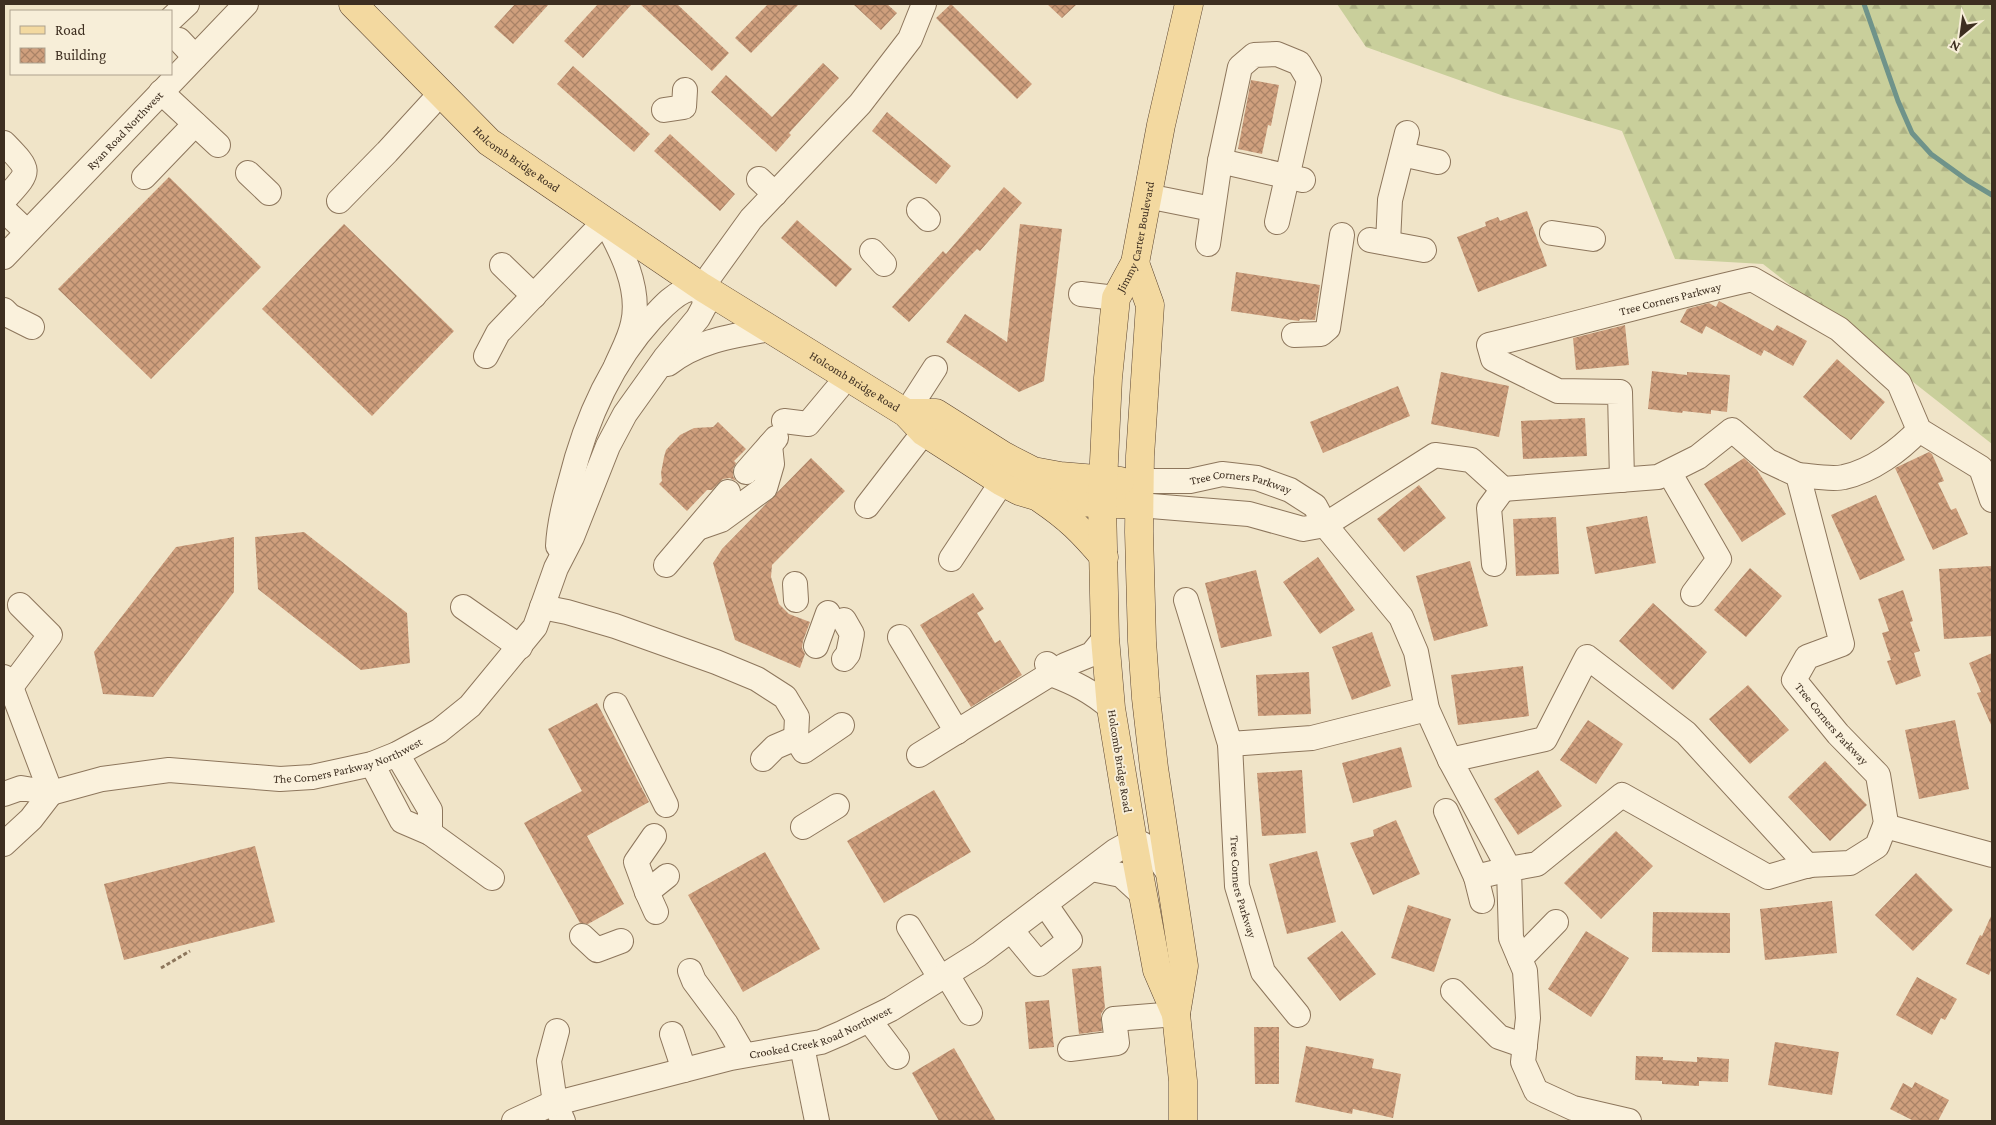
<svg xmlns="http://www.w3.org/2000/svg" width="1996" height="1125" font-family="'Crimson Pro',serif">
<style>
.forest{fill:url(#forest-firs)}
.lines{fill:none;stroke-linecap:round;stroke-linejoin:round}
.stream{stroke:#6f938a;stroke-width:5}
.building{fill:url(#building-cross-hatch)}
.minor-casing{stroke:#8d765c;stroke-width:26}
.major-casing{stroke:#5b4430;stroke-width:29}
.path{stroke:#8d765c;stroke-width:3;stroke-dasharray:4 2.5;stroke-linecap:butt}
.minor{stroke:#faf1dc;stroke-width:24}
.major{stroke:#f3d9a0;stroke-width:28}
.labels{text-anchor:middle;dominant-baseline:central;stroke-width:4;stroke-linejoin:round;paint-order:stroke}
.street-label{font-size:12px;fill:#3d2e20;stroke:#f7eed8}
</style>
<defs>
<pattern id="forest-firs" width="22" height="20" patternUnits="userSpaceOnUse" patternTransform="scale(1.25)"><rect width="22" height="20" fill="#c9cf9b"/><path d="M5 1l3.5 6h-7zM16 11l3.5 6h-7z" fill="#aeb285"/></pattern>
<pattern id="building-cross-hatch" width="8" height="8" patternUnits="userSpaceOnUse" patternTransform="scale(1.25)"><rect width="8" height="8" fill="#cf9f7d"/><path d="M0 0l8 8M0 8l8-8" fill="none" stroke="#a98266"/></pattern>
</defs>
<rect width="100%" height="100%" fill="#f0e4c8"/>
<path class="forest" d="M1337 4H1992V444L1763 264 1675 259 1622 131 1501 95 1366 47Z"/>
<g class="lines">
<path class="stream" d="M1864 4 1898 101 1912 133 1931 154 1967 180 1992 195"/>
</g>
<path class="building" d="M515 4H549L513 44 494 27Z
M598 4H632L583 58 564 41Z
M640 4H677L729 53 712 71Z
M768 4H799L751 53 735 38Z
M853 4H887L897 13 881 30Z
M951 4 1032 84 1017 99 936 18Z
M1047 4H1077L1062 18Z
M823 63 839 78 789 133 791 135 776 152 711 92 726 75 772 117Z
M573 66 650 134 634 152 557 84Z
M1251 80 1279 85 1271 126 1268 125 1262 154 1238 149Z
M887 112 951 166 936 184 872 131Z
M670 134 735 194 720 211 654 151Z
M169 177 261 267 151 379 58 289Z
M1004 187 1022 203 980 251 977 249 969 257 909 322 892 307 943 251 946 254Z
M1527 211 1547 266 1478 292 1457 237 1486 226 1485 222 1498 217 1500 221Z
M797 220 852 269 836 287 781 238Z
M344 224 454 331 372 416 262 309Z
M1020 224 1062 229 1044 381 1019 392 946 342 965 314 1007 342Z
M1236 272 1320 285 1315 320 1300 319 1299 321 1231 311Z
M1719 301 1773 331 1777 325 1807 341 1793 366 1764 350 1761 356 1706 326 1702 334 1680 322 1687 309 1709 303 1716 307Z
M1625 325 1629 365 1576 370 1573 338Z
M1837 359 1885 402 1851 440 1803 397Z
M1652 371 1687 375V372L1730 375 1727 412 1711 410V414L1683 411 1682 413 1648 409Z
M1441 372 1509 386 1499 437 1431 424Z
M1398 386 1410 416 1323 453 1310 422Z
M1585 418 1587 456 1523 459 1521 421Z
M718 422 746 449 734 461 736 463 733 469V476L736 481 730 478 723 479 712 490H707L687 511 659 484 662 481 661 473 664 457 666 450 680 435 694 428 713 427Z
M1929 452 1932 454 1944 481 1938 483 1951 510 1956 508 1968 534 1933 550 1895 468Z
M811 458 845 491 772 565 771 577 779 604 789 614 810 622 803 641 802 648 805 654 800 668 735 640 713 563 722 549Z
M1744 458 1757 470 1786 514 1742 542 1704 484Z
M1419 485 1446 518 1404 552 1377 519Z
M1876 495 1905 560 1860 580 1831 515Z
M1647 516 1656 563 1595 574 1586 527Z
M1556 517 1559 574 1516 576 1513 519Z
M304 532 407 613 410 663 361 670 258 589 255 537Z
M234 537V592L153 697 103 694 94 652 176 547Z
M1318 557 1355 610 1320 634 1283 582Z
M1470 561 1488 626 1434 641 1416 576Z
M1992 566V636L1944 639 1939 569Z
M1750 568 1782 596 1746 637 1714 610Z
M1256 570 1272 636 1221 648 1205 583Z
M1903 590 1913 621 1910 622 1920 651 1914 653 1921 676 1896 685 1887 661 1891 660 1882 633 1889 631 1878 599Z
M973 593 984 609 977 613 995 643 1000 640 1022 675 971 707 920 625Z
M1653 603 1707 652 1673 690 1619 641Z
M1372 632 1391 686 1352 700 1332 647Z
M1992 653V727L1977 693 1981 692 1969 663Z
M1523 666 1529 716 1458 725 1451 675Z
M1309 672 1311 714 1258 716 1256 675Z
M1748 685 1789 730 1750 764 1709 719Z
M597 703 649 802 587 836 624 904 588 924 580 923 524 823 582 791 548 729Z
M1588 720 1623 744 1596 784 1560 760Z
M1955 720 1969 789 1919 799 1905 730Z
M1401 747 1412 787 1353 803 1342 763Z
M1825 761 1867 805 1830 841 1788 797Z
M1302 770 1306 833 1262 836 1257 773Z
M1538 770 1562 806 1518 835 1494 799Z
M934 790 971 852 884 903 847 841Z
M1396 820 1420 874 1373 895 1350 843 1374 836 1373 830Z
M1616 831 1653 866 1601 919 1564 883Z
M255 846 275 922 124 960 104 884Z
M1317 851 1336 922 1287 934 1269 864Z
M765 852 820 949 743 992 688 895Z
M1916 873 1953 910 1913 951 1875 915Z
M1832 901 1837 953 1765 960 1760 909Z
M1408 905 1451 919 1434 972 1391 958Z
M1653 912 1730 913V953L1652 952Z
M1992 914V968L1989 975 1966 964 1980 935 1982 936Z
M1342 931 1376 974 1340 1001 1307 958Z
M1586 931 1629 958 1591 1017 1548 989Z
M1101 966 1105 1008 1101 1014 1102 1031 1079 1034 1072 969Z
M1917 977 1957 999 1945 1020 1941 1018 1932 1035 1896 1015Z
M1049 1000 1054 1047 1029 1049 1025 1002Z
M1254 1027H1279V1084H1255Z
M1775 1042 1839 1052 1832 1095 1768 1085Z
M1306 1046 1374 1059 1372 1068 1401 1074 1393 1118 1353 1109 1352 1114 1295 1102Z
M954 1048 996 1121H939L912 1073Z
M1636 1056 1663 1057V1060L1697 1062V1057L1729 1059 1728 1082 1699 1081V1086L1662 1084V1081L1635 1080Z
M1915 1082 1949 1100 1938 1121H1914L1890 1109 1903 1083 1912 1088Z"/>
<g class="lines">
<g class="minor-casing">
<g id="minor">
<path d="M171 19 187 4"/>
<path d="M179 40 195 57"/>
<path d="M161 92 218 145"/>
<path d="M664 110 684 107 685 90"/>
<path d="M4 143C32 172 31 170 4 200"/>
<path d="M1402 154 1438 162"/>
<path d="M1220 161 1303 180"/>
<path d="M248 173 269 193"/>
<path d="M144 177 195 124"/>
<path d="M759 179 775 194"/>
<path d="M1147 196 1212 209"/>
<path d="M339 201 387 152 441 93"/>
<path d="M4 210 27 232"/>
<path d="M919 210 928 219"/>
<path d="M1552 233 1593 239"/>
<path d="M1370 240 1424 250"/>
<path d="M1388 243 1390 200 1407 133"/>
<path d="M1208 244 1220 161 1240 67 1254 55 1277 54 1299 63 1309 80 1277 222"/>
<path d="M872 251 884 264"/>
<path id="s1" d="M4 257 246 4"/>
<path d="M502 265 534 296"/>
<path d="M702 287 751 219 860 104 910 39 924 4"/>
<path d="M1081 294 1116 298"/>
<path d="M4 310 10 316 32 327"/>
<path d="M1294 335 1321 334 1328 328 1342 235"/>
<path d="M486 356 498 333 605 221C621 250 641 288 633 323 630 338 622 352 616 366"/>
<path d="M668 364C698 340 734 336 770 329"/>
<path d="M906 413 935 368"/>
<path d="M784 421 808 424 848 376"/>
<path d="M746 472 776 438"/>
<path d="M1669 472 1719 559 1693 594"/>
<path d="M1798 475C1811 476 1832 480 1844 477 1872 471 1900 450 1919 430"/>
<path id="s2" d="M1622 480 1620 392 1558 391 1493 359 1489 345C1577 324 1664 299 1752 279L1839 329 1899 383 1919 430 1981 468 1992 500"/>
<path id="s3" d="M1140 481H1190L1222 474 1257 478 1290 490 1315 506 1325 525 1401 617 1416 652 1427 709 1450 760"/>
<path id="s4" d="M1139 505 1249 514 1303 529 1325 525 1435 455 1471 460 1503 489 1658 477 1698 457 1732 430 1768 461 1798 475 1842 644 1807 657 1794 680 1838 734 1878 775 1886 823 1877 846 1850 863 1809 865 1768 877 1622 795 1537 864 1509 869 1511 938 1525 971 1528 1018 1523 1062 1536 1091 1573 1108 1629 1121"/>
<path d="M867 506 924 432"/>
<path d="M698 528 721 520 765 488 772 464 770 445"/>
<path d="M558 546C559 525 564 504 570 483 585 422 609 365 652 318 662 308 671 297 684 291 689 289 696 288 702 287"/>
<path d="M951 559 1002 482"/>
<path d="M1494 564 1489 508 1503 489"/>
<path d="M666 565 728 492"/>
<path d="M795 584 796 600"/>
<path d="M1186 600 1230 744 1312 738 1427 709"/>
<path d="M463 607 520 647"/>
<path d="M542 607 567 612 615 626 716 662 757 679 785 697 797 717 796 738 804 751 842 725"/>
<path d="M844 620 852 634 848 654 844 659"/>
<path d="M900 637 957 732"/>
<path d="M816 646 828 613"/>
<path d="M1047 664 1051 674C1075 683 1091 691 1111 708"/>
<path d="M4 677 11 687 51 793"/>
<path d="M11 687 50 635 20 605"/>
<path d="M616 705 666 805"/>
<path id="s5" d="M1230 744 1237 886 1263 972 1298 1015"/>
<path d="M397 754 430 810V833"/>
<path d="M919 755 1065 665 1092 654 1105 638"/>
<path d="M763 759 775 747 796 738"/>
<path d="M372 764 402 821 430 833 492 878"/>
<path id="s6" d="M4 794 21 788 51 793 102 779 169 770 280 779 312 777 372 764 397 754 439 731 470 706 535 627 556 568 572 537 608 446 625 414 665 358 698 318 705 305 702 287"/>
<path d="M1446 811 1476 877"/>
<path d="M1885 826 1992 855"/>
<path d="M803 827 837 806"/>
<path d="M654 836 636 862 647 892 656 912"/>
<path d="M4 844 31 819 51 793"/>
<path d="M1092 869 1121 875 1144 896"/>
<path d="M647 892 667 876"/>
<path d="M1482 901 1476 877 1509 869 1450 760 1545 739 1587 657 1686 733 1808 866"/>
<path d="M909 927 941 979"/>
<path d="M1011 930 1039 964 1070 940 1045 904"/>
<path d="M582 936 597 950 621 941"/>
<path d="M1520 959 1556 922"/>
<path d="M690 971 694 981 726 1024 744 1055"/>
<path d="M947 975 970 1013"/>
<path d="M1453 991 1499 1037 1525 1046"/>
<path d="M869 1020 897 1057"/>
<path d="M557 1031 549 1061 555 1103 563 1121"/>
<path d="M672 1034 684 1070"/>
<path d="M802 1046 817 1121"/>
<path d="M1070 1049 1117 1043 1114 1019 1176 1014"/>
<path id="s7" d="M514 1121 549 1105 731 1058 821 1042 842 1033 891 1009 979 954 1115 851 1133 841C1152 844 1159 860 1170 875"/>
</g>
</g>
<g class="major-casing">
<g id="major">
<path id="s8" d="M353 4 489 142 702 287 906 413 924 432 1002 482 1019 491 1036 496 1074 502 1139 505"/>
<path d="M1135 263 1150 305 1140 456 1139 532 1142 641 1146 698 1154 768 1184 966 1176 1014 1183 1081V1121"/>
<path d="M906 413H936L1004 456 1033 471 1060 476 1120 481"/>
<path d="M1041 499C1069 518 1082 531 1104 557"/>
<path id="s9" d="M1176 1014 1157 970 1133 841 1111 708 1105 638 1102 503 1108 378 1116 298 1135 263 1161 125 1189 4"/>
</g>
</g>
<path class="path" d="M161 968 190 951"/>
<use href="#minor" class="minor"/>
<use href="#major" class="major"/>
</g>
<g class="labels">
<g class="street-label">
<text stroke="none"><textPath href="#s1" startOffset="175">Ryan Road Northwest</textPath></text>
<text stroke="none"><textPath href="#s8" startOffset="226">Holcomb Bridge Road</textPath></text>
<text stroke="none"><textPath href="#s9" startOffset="790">Jimmy Carter Boulevard</textPath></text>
<text stroke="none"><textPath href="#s2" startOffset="424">Tree Corners Parkway</textPath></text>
<text stroke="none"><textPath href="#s8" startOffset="631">Holcomb Bridge Road</textPath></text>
<text stroke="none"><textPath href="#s3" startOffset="102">Tree Corners Parkway</textPath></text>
<text stroke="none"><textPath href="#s4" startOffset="1019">Tree Corners Parkway</textPath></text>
<text stroke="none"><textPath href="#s6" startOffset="351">The Corners Parkway Northwest</textPath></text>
<text transform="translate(1120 761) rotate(81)">Holcomb Bridge Road</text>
<text stroke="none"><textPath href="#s5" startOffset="144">Tree Corners Parkway</textPath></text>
<text stroke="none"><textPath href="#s7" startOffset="320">Crooked Creek Road Northwest</textPath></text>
</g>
</g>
<rect width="1996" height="1125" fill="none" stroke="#3d2e20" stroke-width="10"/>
<rect x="10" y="10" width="162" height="65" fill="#f7eed8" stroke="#ada18e"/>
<rect x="20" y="26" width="25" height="8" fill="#f3d9a0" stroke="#ada18e"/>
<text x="55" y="35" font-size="15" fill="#3d2e20">Road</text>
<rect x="20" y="48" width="25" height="15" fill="url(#building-cross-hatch)" stroke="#ada18e"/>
<text x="55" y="60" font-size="15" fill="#3d2e20">Building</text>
<g transform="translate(1961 35) rotate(209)" stroke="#f7eed8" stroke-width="4" paint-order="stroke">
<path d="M0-4L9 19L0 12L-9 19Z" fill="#3d2e20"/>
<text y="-8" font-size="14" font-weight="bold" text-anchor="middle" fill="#3d2e20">N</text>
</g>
</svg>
